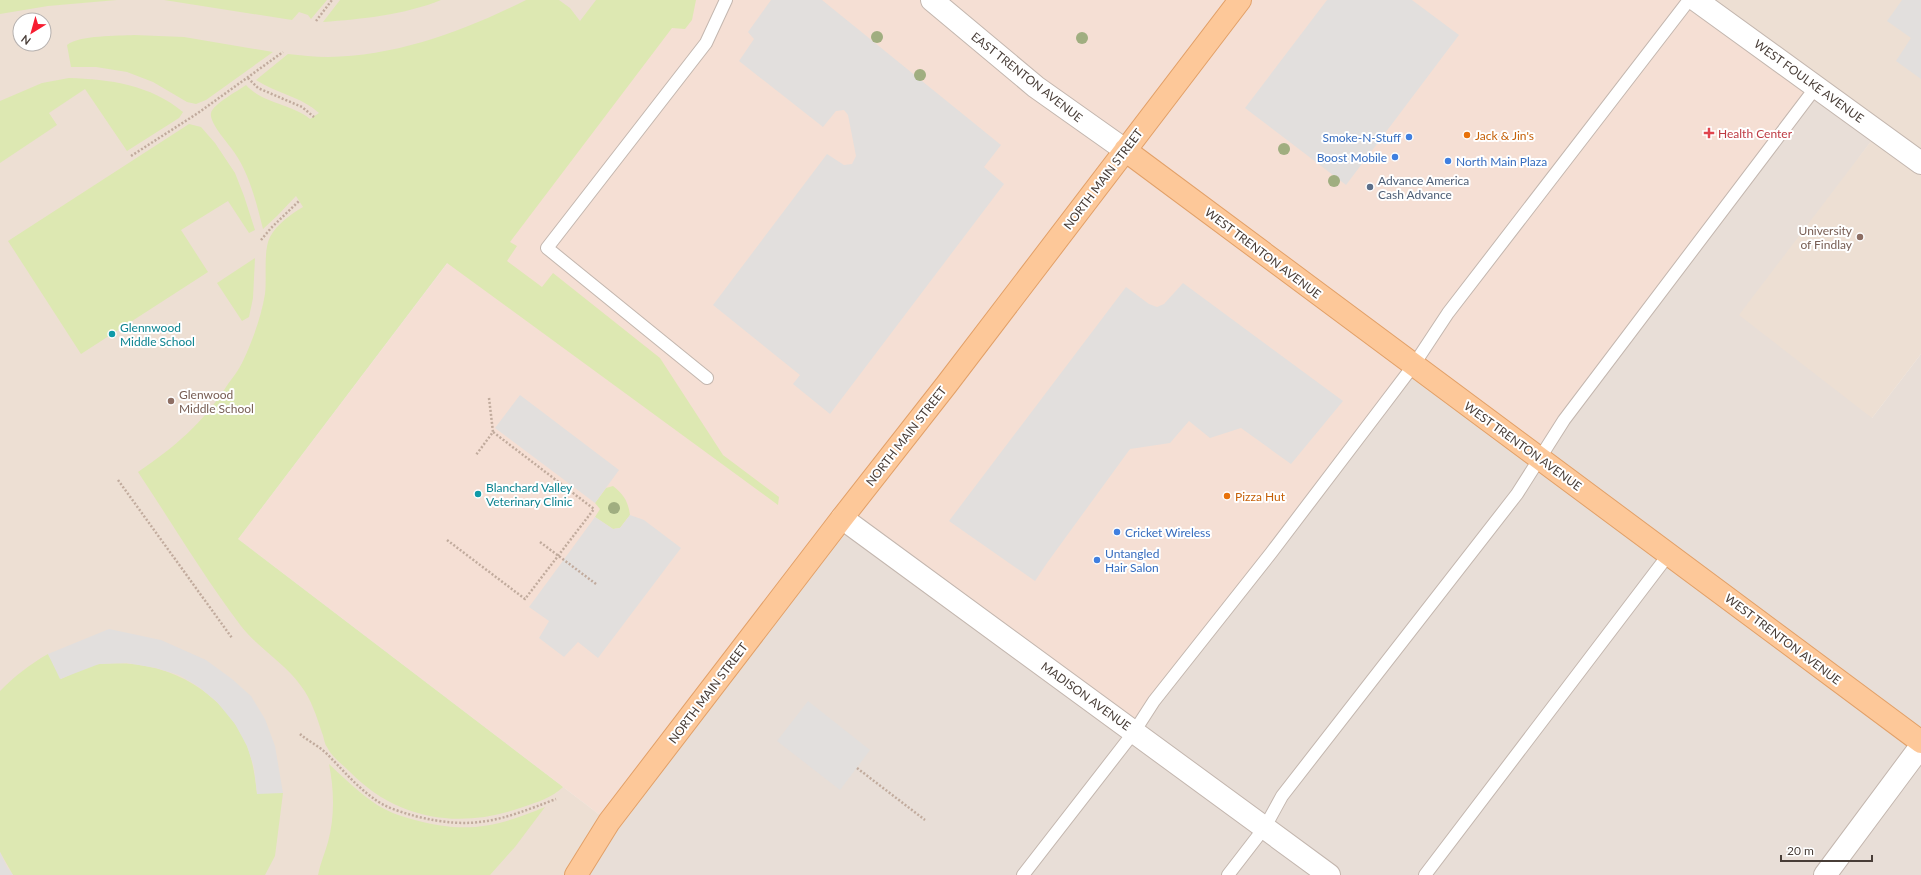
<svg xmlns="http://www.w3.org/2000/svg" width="1921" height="875" font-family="Lato,sans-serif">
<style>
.residential{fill:#e8ded7}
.commercial{fill:#f5dfd4}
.education{fill:#eddfd3;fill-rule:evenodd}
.grass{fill:#dde8b2}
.parking{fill:#e2dfdd}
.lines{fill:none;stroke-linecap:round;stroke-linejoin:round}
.service-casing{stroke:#c3b6ae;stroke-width:14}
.minor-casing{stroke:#c3b6ae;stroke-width:24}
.tertiary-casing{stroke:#c3b6ae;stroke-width:24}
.primary-casing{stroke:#e2a068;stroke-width:24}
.path{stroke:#c1ab9d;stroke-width:2.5;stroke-dasharray:2 2;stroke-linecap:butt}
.service{stroke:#fff;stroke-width:12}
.minor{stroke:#fff;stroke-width:22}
.tertiary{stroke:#fff;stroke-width:22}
.primary{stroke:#fdc899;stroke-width:22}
.tree{fill:#a0ae80}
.health-dot{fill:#e0444e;stroke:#fff;stroke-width:1.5}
.food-dot{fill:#e8710a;stroke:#fff;stroke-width:1.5}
.shop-dot{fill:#3f7fe0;stroke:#fff;stroke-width:1.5}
.service-dot{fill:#5c6f8a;stroke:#fff;stroke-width:1.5}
.education-dot{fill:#8d6e63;stroke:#fff;stroke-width:1.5}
.culture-dot{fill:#0f9aa8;stroke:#fff;stroke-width:1.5}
.labels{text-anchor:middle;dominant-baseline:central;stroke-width:4;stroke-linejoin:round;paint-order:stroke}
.street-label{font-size:12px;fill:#483d37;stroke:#fff}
.health-label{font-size:12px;fill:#be3a42;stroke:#fff;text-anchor:start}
.food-label{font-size:12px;fill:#c56008;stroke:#fff;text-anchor:start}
.shop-label{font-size:12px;fill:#366cbe;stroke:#fff;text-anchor:start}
.service-label{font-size:12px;fill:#4e5e75;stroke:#fff;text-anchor:start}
.education-label{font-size:12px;fill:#785e54;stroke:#fff;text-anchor:end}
.culture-label{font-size:12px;fill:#0d838f;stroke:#fff;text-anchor:start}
</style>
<rect width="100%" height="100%" fill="#f4eee9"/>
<path class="residential" d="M1816 87 1878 132 1858 159 1872 418 1921 354V875H576L842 518 1134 732 1413 366 1540 458Z"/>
<path class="commercial" d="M647 0H1683L1816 87 1539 458 1416 351 1134 732 842 518 609 822 238 539Z"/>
<path class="education" d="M0 0H647L238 539 609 822 576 875H0ZM20 20H44V44H20Z
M1697 0H1921V354L1872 418 1739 315 1878 132Z"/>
<path class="grass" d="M0 0H117L48 6 0 14Z
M164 0H327L311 19 308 15 299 12 292 20Z
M340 0H441C404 15 362 19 323 22Z
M526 0H559L570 8 580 21 596 0H696L692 20 685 29 672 28 510 242 517 246 507 261 542 287 553 273 660 358 723 455 779 497 778 505 447 263 238 539 563 787C552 798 537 802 523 807 460 830 397 820 350 772 342 764 331 756 327 747 324 743 324 737 322 733 317 717 311 699 301 686 285 663 258 648 241 626 204 577 172 523 138 472 175 447 204 422 228 384 233 377 238 371 242 363 252 342 261 318 265 294 267 279 263 250 270 237 277 224 291 214 303 207L296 196 277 216 263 229C256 202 250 175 234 152 228 143 209 123 211 113 213 104 238 91 246 85 263 104 292 104 310 119L319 113C302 97 276 93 256 80L288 54C301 55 314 57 328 57 398 56 464 31 526 0Z
M134 35 184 37 273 52 206 100 196 104 187 102 153 82 127 72 96 67H71L67 45C79 35 118 36 134 35Z
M69 78C109 79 151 85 183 112L179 118 127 151 85 89 49 113 57 125 0 163V101L42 83Z
M189 124 201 127 215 143 235 173 244 196 255 230 249 233 228 201 181 230 208 272 81 354 8 241Z
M255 258 253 298 249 317 242 321 217 283Z
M613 486C624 495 628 501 630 515L620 528 613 529 595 517 600 509 595 503 606 488Z
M48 654 61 679C73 674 87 665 100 664 162 658 222 687 247 746 253 761 255 777 257 793H283L275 856 265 875H13L0 852V691C15 676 30 664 48 654Z
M329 764C343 777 357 791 373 802 385 811 400 816 415 820 466 834 497 827 545 807L515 847 490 875H318C320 864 325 853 328 842 335 816 334 789 329 764Z"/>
<path class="parking" d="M771 0H822L1001 145 984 167 1004 184 830 414 793 384 800 375 713 305 827 154 844 165 852 164 856 156 848 115 844 110 836 111 823 127 739 61 754 39 748 32Z
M1327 0H1412L1459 35 1346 185 1245 108Z
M1902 0H1921V79L1896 61 1911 38 1887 21Z
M1183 283 1343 401 1291 464 1241 428 1210 438 1189 421 1170 443 1130 449 1047 563 1035 581 949 521 1126 287 1149 304 1157 307 1164 304Z
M520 395 619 470 595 503 495 428Z
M630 515 644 520 681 548 598 658 578 642 564 657 539 638 549 621 529 607 595 517 613 529 620 528Z
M109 629 161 640 206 660 232 679 251 696 265 719 275 746 283 793 257 794 254 767 247 746 235 724 217 702 199 687 179 675 156 668 127 663 99 664 60 679 48 654Z
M808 701 870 750 840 790 777 741Z
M0 852 7 867 13 875H0Z"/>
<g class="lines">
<g class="service-casing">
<path id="service" d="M707 378 547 248 706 43 726 0
M1023 875 1134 732 1154 701 1271 553 1385 403 1413 366 1448 313 1689 0
M1228 875 1265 827 1282 796 1517 494 1564 420 1816 87
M1425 875 1669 554"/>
</g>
<g class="minor-casing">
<path id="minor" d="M842 518 1329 875
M1825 875 1921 746"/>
</g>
<g class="tertiary-casing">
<path id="tertiary" d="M932 0 1036 87 1125 150
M1696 0 1921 163"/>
</g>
<g class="primary-casing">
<path id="primary" d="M1125 150 1921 742
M576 875 609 822 842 518 947 384 1240 0"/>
</g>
<path class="path" d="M316 21 332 0
M248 78 258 88 302 107 314 117
M131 156 198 113 283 52
M261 240 271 228 299 201
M489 398 493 432
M118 480 232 638
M447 540 525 599 594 509 493 432 476 455
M540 542 596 584
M300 734C308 741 319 746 327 754 342 769 355 785 373 798 384 807 401 812 415 816 474 831 501 820 556 799
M857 768 925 820"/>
<use href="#service" class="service"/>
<use href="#minor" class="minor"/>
<use href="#tertiary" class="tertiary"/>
<use href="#primary" class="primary"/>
</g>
<g class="tree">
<circle cx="877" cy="37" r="6"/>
<circle cx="1082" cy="38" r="6"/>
<circle cx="920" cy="75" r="6"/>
<circle cx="1284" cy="149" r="6"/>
<circle cx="1334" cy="181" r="6"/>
<circle cx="614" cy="508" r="6"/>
</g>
<path class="health-dot" d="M1707 127h4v4h4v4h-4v4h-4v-4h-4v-4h4z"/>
<g class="food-dot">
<circle cx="1467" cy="135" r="4"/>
<circle cx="1227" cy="496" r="4"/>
</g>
<g class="shop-dot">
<circle cx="1409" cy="137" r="4"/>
<circle cx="1395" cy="157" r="4"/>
<circle cx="1448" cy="161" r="4"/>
<circle cx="1117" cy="532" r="4"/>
<circle cx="1097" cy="560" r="4"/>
</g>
<circle class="service-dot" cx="1370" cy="187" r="4"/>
<g class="education-dot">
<circle cx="1860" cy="237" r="4"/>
<circle cx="171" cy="401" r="4"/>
</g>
<g class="culture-dot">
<circle cx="112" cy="334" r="4"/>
<circle cx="478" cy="494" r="4"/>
</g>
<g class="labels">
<g class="street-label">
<text transform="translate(1027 77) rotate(38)">EAST TRENTON AVENUE</text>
<text transform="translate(1809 81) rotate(36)">WEST FOULKE AVENUE</text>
<text transform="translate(1103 179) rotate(-53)">NORTH MAIN STREET</text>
<text transform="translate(1263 253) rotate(37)">WEST TRENTON AVENUE</text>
<text transform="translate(906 436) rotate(-52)">NORTH MAIN STREET</text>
<text transform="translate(1523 446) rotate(36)">WEST TRENTON AVENUE</text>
<text transform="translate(1783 639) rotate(37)">WEST TRENTON AVENUE</text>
<text transform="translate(708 693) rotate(-53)">NORTH MAIN STREET</text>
<text transform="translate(1086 696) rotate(36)">MADISON AVENUE</text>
</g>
<g class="health-label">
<text x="1718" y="133">Health Center</text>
</g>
<g class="food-label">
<text x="1475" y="135">Jack &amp; Jin's</text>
<text x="1235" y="496">Pizza Hut</text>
</g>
<g class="shop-label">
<text x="1401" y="137" text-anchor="end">Smoke-N-Stuff</text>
<text x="1387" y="157" text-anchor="end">Boost Mobile</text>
<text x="1456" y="161">North Main Plaza</text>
<text x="1125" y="532">Cricket Wireless</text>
<text x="1105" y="553">Untangled<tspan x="1105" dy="14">Hair Salon</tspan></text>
</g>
<g class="service-label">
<text x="1378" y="180">Advance America<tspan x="1378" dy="14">Cash Advance</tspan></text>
</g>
<g class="education-label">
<text x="1852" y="230">University<tspan x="1852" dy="14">of Findlay</tspan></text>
<text x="179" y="394" text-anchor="start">Glenwood<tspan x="179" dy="14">Middle School</tspan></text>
</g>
<g class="culture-label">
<text x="120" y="327">Glennwood<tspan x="120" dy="14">Middle School</tspan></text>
<text x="486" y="487">Blanchard Valley<tspan x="486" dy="14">Veterinary Clinic</tspan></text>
</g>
</g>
<g transform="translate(32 32) rotate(217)"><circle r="19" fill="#ffffff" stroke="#b6b1af"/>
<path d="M0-3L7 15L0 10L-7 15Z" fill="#f71d31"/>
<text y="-6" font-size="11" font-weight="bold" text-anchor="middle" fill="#483d37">N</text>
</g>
<path d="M1781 855v6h91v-6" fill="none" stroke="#483d37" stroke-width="2"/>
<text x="1787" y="855" font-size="12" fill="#483d37" stroke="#ffffff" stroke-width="3" paint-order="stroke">20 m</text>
</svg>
